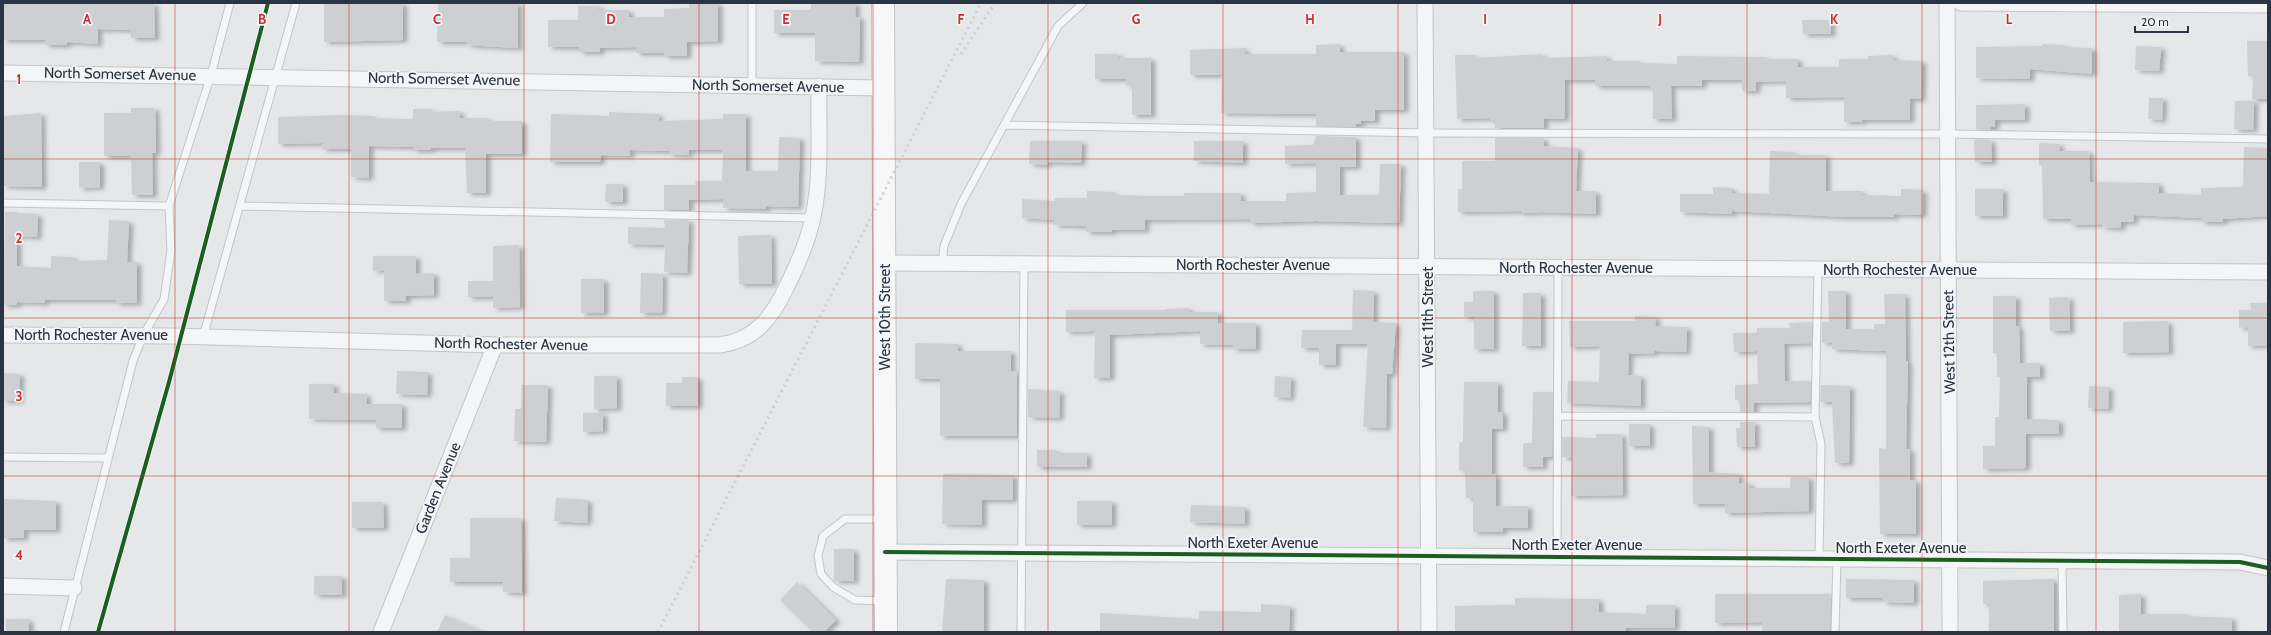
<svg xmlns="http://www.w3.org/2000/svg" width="2271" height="635" font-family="Cabin,sans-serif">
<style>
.building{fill:#cdcfd1;filter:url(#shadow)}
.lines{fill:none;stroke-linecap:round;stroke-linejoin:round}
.service-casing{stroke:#c3c5c7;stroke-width:9}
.minor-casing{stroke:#c3c5c7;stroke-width:17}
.primary-casing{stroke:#c1c4c7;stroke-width:24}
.service{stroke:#f4f5f6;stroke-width:7}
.minor{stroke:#f4f5f6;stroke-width:15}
.primary{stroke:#f7f7f8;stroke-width:22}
.rail{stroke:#cecfd1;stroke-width:3;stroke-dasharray:2 4;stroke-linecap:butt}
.cycleway-casing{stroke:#f3f5f8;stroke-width:6}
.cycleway{stroke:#1b5e20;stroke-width:4}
.grid{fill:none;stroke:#d62828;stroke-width:1;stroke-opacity:0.55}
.labels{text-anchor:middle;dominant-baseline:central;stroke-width:3.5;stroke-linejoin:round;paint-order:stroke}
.street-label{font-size:15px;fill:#2b3442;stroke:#f3f5f8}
.grid-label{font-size:13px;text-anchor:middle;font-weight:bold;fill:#d62828;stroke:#f3f5f8;stroke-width:3.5;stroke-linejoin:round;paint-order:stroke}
</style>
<defs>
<filter id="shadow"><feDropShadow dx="4.5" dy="2.5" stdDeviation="2" flood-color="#0004"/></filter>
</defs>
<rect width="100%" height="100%" fill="#e5e7e9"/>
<path class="building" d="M3 3H154L155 38H131V30L98 29V44L67 42V45H45V40H3Z
M324 3H403V40L324 42Z
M438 3H518V48L467 45V42H437Z
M689 3H718V41L687 42V56H665L664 53H636V47L600 48V52H579V47H548V20H578V6H599V10H629V17H664V9L689 8Z
M811 3H856L855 17H860L859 62 815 61V33H774V10H811Z
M1802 20H1831V34H1803Z
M2247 41H2268V99H2252L2253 76H2248Z
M1340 44V52H1404V110H1375V121H1361V124H1356V127L1316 126V114L1221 113 1222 75H1190V50L1245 48V54H1316V45Z
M2042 44 2064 45V47L2092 48V74L2030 69V79L1976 78V47L2042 46Z
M2136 46 2161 47 2159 71 2135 70Z
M1095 54H1118V58H1151V115H1132V86L1126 85V79H1095Z
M1542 54V58L1607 56V61H1639V63L1677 64V56L1766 57V59H1798V67H1839V59H1868V56L1893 55V60L1922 61 1921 99H1910V120H1862V122H1844V97L1786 98V81L1756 82V91H1742V80H1702V86H1671L1672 119H1653V90H1650V86H1595V80H1565V119H1544V128H1495V121H1490V118L1457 119 1455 55H1476V58Z
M2149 98H2163L2162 120 2148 119Z
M2235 101H2254L2253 130 2234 129Z
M2025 104V120H1995V127H1991V130L1976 129V105Z
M131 108H155L156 153H152L153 195H132L131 156H104V113H131Z
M413 109H431V112L460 111V118H488V121H522V154H486V193H467L465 148H431V150H413V147L369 146V178L351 177V149H322V143L278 144V117L346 115 373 116V118L413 119Z
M609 112 659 114V121L723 119V114H746V171H778L779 137 800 138 798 207 766 206V209L723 208V199L689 200V210H664V185H696L695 181H722L723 150H689V155L669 154V151L630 150V156L601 155 600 162H550L551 114 609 116Z
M41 113 42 187 3 186V116Z
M1316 136 1356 137V167H1340V195H1379L1380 164H1401L1399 223 1316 221 1250 223V219L1145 220V230H1112V232H1086V226L1054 225 1055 220 1022 218V199L1055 201V198H1087V191L1113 192V195L1152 196H1184V193H1241V201H1286V193L1316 192V163L1285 164V146L1313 145Z
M1495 138H1544V146L1578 148 1576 191H1596V214L1543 212 1521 213V211L1458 212V189H1462V161H1495Z
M1976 139 1991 140 1992 162H1975L1974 141Z
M1030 141H1082L1081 163 1048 162 1047 165 1029 164Z
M1194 141H1243V163L1194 161Z
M2039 143 2060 144 2059 151H2089L2090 182 2159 183V193L2201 195V188L2243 187 2244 147 2268 148V216L2223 219V222H2201V218L2134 215 2133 222H2121V228L2102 227V224L2071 225V219H2043L2042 165H2039Z
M1770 151 1794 152V155H1826V191H1862V195L1901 196V189L1923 190 1922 215 1894 214V217H1846L1732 211V214L1680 212V194H1713V187L1732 188V193L1769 194Z
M79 162H100V187L79 188Z
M606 184H623V202H605Z
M1975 189H2003V216H1975Z
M5 212H17V215L21 216V213L38 214 37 237 17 236V266L51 268V256L74 257V261L107 260 109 220 129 221 127 262H137V303H116V300H45L44 303 17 302V305H3Z
M664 220H689L687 273 664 272 665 245 628 244V227L665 228Z
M771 235 772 284H739L738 236Z
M519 245 520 307 493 308V297H468V281H493V246Z
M373 256H416V274L434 273V295L406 296V301H384V270L373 271Z
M641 273 663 274 662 313H640Z
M581 279H604V313H581Z
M1353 290 1374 291 1373 322 1396 323 1392 374H1387L1386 428 1363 427 1368 344H1336V365H1319V348H1301L1302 330H1352Z
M1473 291H1494V349H1474V316L1464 317V302H1473Z
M1828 291H1846V329H1874V324H1885L1884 294H1905L1906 361H1908L1906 449H1910V480H1916V534H1880L1879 448 1886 449V351L1832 349V342L1822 343V322H1829Z
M1523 293H1541V346H1522Z
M1993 296H2016V326H2019L2020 363H2040V377H2027V419L2059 420V434H2026V468L1983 469V446H1995V417H1999L2000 377H1997V353H1993Z
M2069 297 2070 331H2050L2049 298Z
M2250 303H2268V345L2248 346V327L2239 328V310H2251Z
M1189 308V312H1218V323H1256V349H1233V345L1200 344V331L1110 335V378H1094L1095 331 1066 332V310H1166V309Z
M1635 316 1656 317 1655 326 1687 327 1686 352 1655 351 1654 353 1629 354 1628 375 1641 376V406L1567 403 1568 381 1599 382 1600 346 1570 347 1569 321H1635Z
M2168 321 2169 352 2123 353V322Z
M1812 322V343L1784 344 1785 381H1811L1810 402 1754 403V412H1740V400H1735V385L1758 384 1757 351 1734 352 1733 333H1757V328H1790L1789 323Z
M915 343 958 344V351H1011V371H1017V436H940V379H915Z
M397 371 428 372 427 395 396 394Z
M3 373 20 374 19 401H3Z
M594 376H617V408L594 409Z
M1275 376 1291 377 1290 398 1274 397Z
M682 377H698V406H666V383H682Z
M1464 382H1498V412H1503V429H1492V474H1496V506H1528V528H1503V532H1473V498H1466L1465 470H1459V442H1463Z
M309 384H334V393L367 394 366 404H402V428H376V420L309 419Z
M522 385H548L546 442 514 441 515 409H521Z
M1821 385 1850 386 1849 463H1835L1832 402H1820Z
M2089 386 2109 387 2108 409 2088 408Z
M1028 389 1060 391 1059 418 1028 417Z
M1533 392H1553L1552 457H1543V467H1523V443H1532Z
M583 413H603V431L583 432Z
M1740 422H1755V447H1737L1736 428H1740Z
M1629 424H1650V446H1629Z
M1692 426 1709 427V472L1739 474V484L1750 483V488H1790V477H1809V511L1725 513V504H1693Z
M1596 434H1622L1623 495 1571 496 1572 458 1562 457V437L1596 438Z
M1037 450H1056V453H1087V467H1037Z
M943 474 1013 475V500H982V525L942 524Z
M556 498 588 500 587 523 554 521Z
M3 499 56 501V530H24V538H3Z
M1077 501H1112V525H1077Z
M352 502H383L384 528H352Z
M1191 505 1245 507V524L1190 522Z
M470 518H521L522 593 503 592V582H450V558H470Z
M834 549H854V581H834Z
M314 576H342V595H314Z
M946 579 984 580V632H942Z
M1846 579 1914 580V603L1883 602V598H1846Z
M2054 579V632H1989V604H1983V581Z
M797 582 836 620 824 632H813L780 600Z
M1715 594H1831L1830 632H1762V622L1715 623Z
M2141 594V614H2187V616L2232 618V632L2119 631V595Z
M1515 598 1599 599V612L1646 614V605H1675V628H1626V632H1455V606L1515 605Z
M1261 604 1290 606 1289 632H1100V613L1199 619V611L1261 612Z
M445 615 483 632H437Z
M6 619H29V632H6Z"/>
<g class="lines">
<g class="service-casing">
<path id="service" d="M752 3V85
M1004 125 1427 133 1947 134 2268 139
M3 203 169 206
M240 206 813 218
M942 263 944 246 961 204 1058 26 1083 3
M1818 269 1815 417 1821 444 1819 559
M203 337 296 3
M1558 416 1815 417
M3 457 107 458
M883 519H845L823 536 818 556 821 574 833 587 855 600 883 601
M1557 557 1558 267
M2062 561 2063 632
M64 632 133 361 143 336 164 299 171 251 169 206 211 75 230 3
M1021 632 1024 264
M1835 632 1837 559"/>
</g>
<g class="minor-casing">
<path id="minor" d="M1425 3 1429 632
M1947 3 1950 632
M1961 3 2268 5
M3 73 884 88
M885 263 2268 272
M3 335 172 336 495 345H720C756 340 773 316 787 286 798 264 808 241 813 217 822 175 818 130 819 86
M885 552 2240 562 2268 568
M3 586 74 588
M381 632 495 345"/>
</g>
<g class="primary-casing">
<path id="primary" d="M883 3 886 632"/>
</g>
<use href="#service" class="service"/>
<use href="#minor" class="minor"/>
<use href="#primary" class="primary"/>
<path class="rail" d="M961 54 995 3
M658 632 981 3"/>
<g class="cycleway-casing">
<path id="cycleway" d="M885 552 2240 562 2268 568
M98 632 169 382 268 3"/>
</g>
<use href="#cycleway" class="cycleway"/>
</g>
<path class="grid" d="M175 3V632M349 3V632M524 3V632M699 3V632M873 3V632M1048 3V632M1223 3V632M1398 3V632M1572 3V632M1747 3V632M1922 3V632M2096 3V632M3 159H2268M3 318H2268M3 476H2268"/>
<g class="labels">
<g class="street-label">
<text transform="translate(120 74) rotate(1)">North Somerset Avenue</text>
<text transform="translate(444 79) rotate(1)">North Somerset Avenue</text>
<text transform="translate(768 86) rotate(1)">North Somerset Avenue</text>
<text x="1253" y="265">North Rochester Avenue</text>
<text x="1576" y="268">North Rochester Avenue</text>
<text x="1900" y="270">North Rochester Avenue</text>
<text transform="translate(885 317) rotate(-90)">West 10th Street</text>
<text transform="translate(1428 317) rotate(-90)">West 11th Street</text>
<text x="91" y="335">North Rochester Avenue</text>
<text transform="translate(1949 342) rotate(-91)">West 12th Street</text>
<text transform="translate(511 344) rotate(1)">North Rochester Avenue</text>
<text transform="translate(438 488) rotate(-68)">Garden Avenue</text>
<text x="1253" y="543">North Exeter Avenue</text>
<text x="1577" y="545">North Exeter Avenue</text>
<text x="1901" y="548">North Exeter Avenue</text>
</g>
</g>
<g class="grid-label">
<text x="87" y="24">A</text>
<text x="262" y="24">B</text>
<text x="437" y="24">C</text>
<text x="611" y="24">D</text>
<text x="786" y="24">E</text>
<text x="961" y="24">F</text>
<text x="1136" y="24">G</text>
<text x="1310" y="24">H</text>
<text x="1485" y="24">I</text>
<text x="1660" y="24">J</text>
<text x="1834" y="24">K</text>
<text x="2009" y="24">L</text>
<text x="19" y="84">1</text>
<text x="19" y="243">2</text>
<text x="19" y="401">3</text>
<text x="19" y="560">4</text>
</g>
<rect width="2271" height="635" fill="none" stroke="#2b3442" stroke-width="8"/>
<path d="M2135 26v6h53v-6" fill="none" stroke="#2b3442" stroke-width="2"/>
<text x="2141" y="26" font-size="12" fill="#2b3442" stroke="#f3f5f8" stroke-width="3" paint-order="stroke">20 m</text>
</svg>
